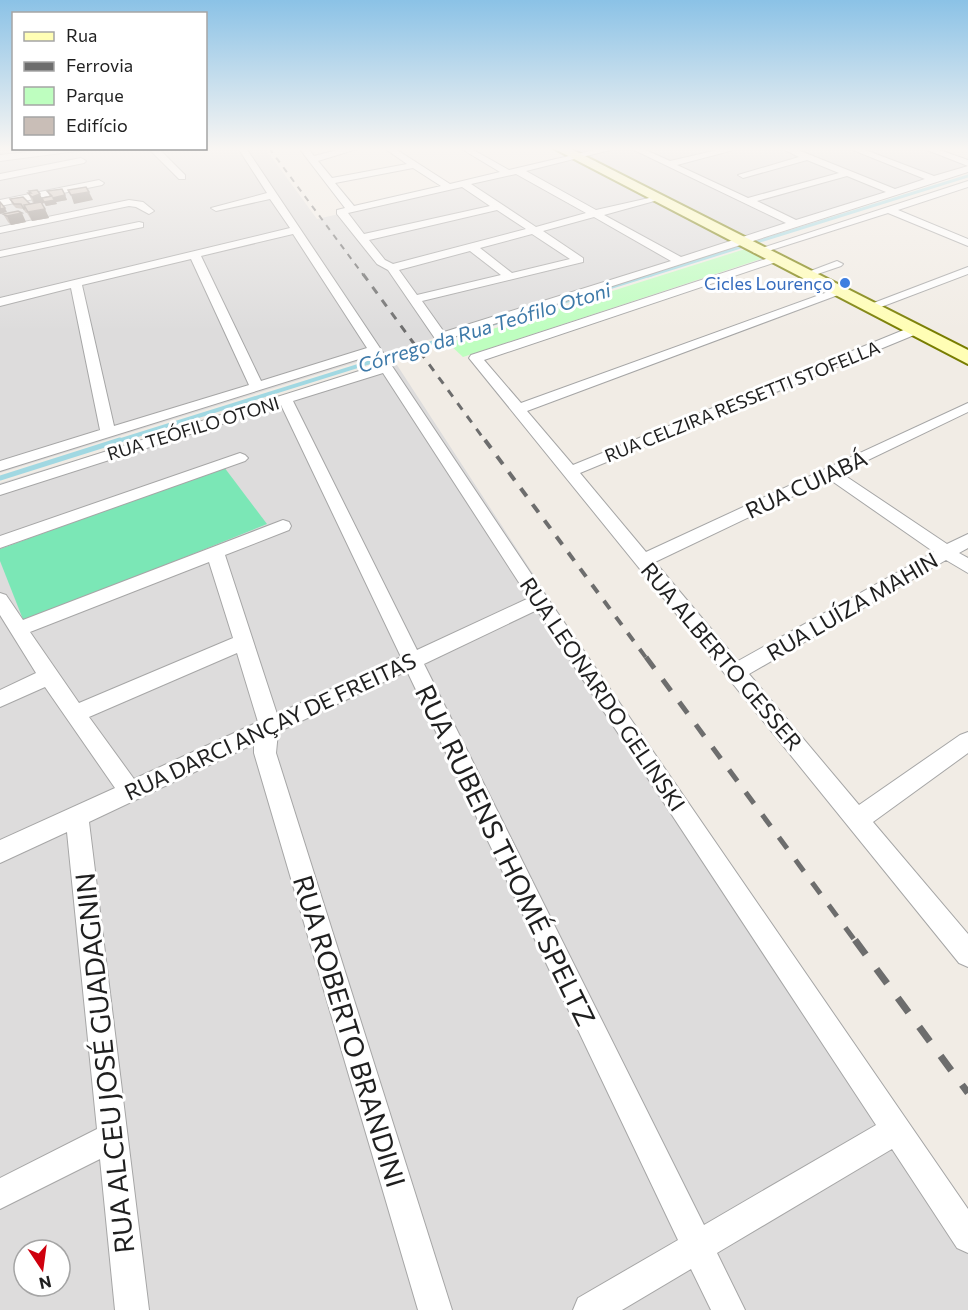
<svg xmlns="http://www.w3.org/2000/svg" width="968" height="1310" font-family="Commissioner,sans-serif">
<style>
.residential{fill:#dddcdc;fill-rule:evenodd}
.park{fill:#befebf}
.pitch{fill:#7be7b6}
.lines{fill:none;stroke-linecap:round;stroke-linejoin:round}
.stream-far2{stroke:#a1d8e2;stroke-width:3}
.stream-far1{stroke:#a1d8e2;stroke-width:4}
.stream{stroke:#a1d8e2;stroke-width:5}
.minor-casing{stroke:#a6a6a6;stroke-width:2}
.secondary-casing{stroke:#787d00;stroke-width:4}
.minor{fill:#fff;fill-rule:evenodd}
.secondary{fill:#fffeb5;fill-rule:evenodd}
.rail-far4{stroke:#6d6d6d;stroke-width:2;stroke-dasharray:6 6;stroke-linecap:butt}
.rail-far3{stroke:#6d6d6d;stroke-width:3;stroke-dasharray:8 8;stroke-linecap:butt}
.rail-far2{stroke:#6d6d6d;stroke-width:4;stroke-dasharray:10 10;stroke-linecap:butt}
.rail-far1{stroke:#6d6d6d;stroke-width:5;stroke-dasharray:14 14;stroke-linecap:butt}
.rail{stroke:#6d6d6d;stroke-width:7;stroke-dasharray:18 18;stroke-linecap:butt}
.wall{fill:#ada39d}
.shaded-wall{fill:#8d8580}
.building{fill:#c9beb7;stroke:#8d8580;stroke-width:1.5}
.shop-dot{fill:#3f7fe0;stroke:#fff;stroke-width:2}
.labels{text-anchor:middle;dominant-baseline:central;stroke-width:6;stroke-linejoin:round;paint-order:stroke}
.far-shop-label{font-size:18px;fill:#366cbe;stroke:#fff;text-anchor:end}
.far-street-label{font-size:18px;fill:#1f1f1f;stroke:#fff}
.far-water-label{font-size:20px;font-style:italic;fill:#3d79a8;stroke:#fff}
.street-label{font-size:22px;fill:#1f1f1f;stroke:#fff}
.near-street-label{font-size:27px;fill:#1f1f1f;stroke:#fff}
</style>
<rect width="100%" height="100%" fill="#f1ece5"/>
<path class="residential" d="M0 148H265L317 219 584 158 567 148H921L968 165V172L0 473Z
M395 362 968 1240V1310H0V483ZM24 1250H60V1286H24Z"/>
<path class="park" d="M745 249 764 258 463 357 448 343Z"/>
<path class="pitch" d="M224 467 267 524 24 622 0 561V549Z"/>
<g class="lines">
<path class="stream-far2" d="M648 276 968 176"/>
<path class="stream-far1" d="M115 442 652 274"/>
<path class="stream" d="M0 478 120 440"/>
<g class="minor-casing">
<path id="minor" d="M65 148H99L0 161V155Z
M148 148H158L185 175V179H179Z
M238 148H246L546 596 968 1209V1253L957 1248 892 1149 717 1253 745 1310H711L691 1269 622 1310H573L578 1298 678 1240 407 671 278 732 276 753 452 1310H418L254 753V744L89 822 149 1310H115L100 1159 0 1209V1178L97 1129 67 832 0 863V840L115 788 45 687 0 707V690L36 673 0 615V593L6 595 23 620 283 520 289 522 291 526 289 530 225 555 277 714 401 657 281 405 0 495V485L378 365 372 355 0 471V461L100 430 71 288 0 306V298L290 228 270 199 216 211 211 208 267 193ZM293 234 367 348 261 381 201 256ZM191 259 249 385 114 426 82 285ZM383 373 529 598 417 650 293 401ZM209 562 233 638 79 703 30 632ZM537 610 876 1125 704 1225 424 664ZM237 653 258 722 134 779 89 717Z
M299 148H308L314 156 345 148H360L318 161 332 178 407 164 384 148H394L450 184 500 172 460 148H470L509 170 603 148H618L526 171 596 210 658 196V200L604 215 681 257 786 223 630 148H641L670 161 726 148H741L677 165 748 198 839 173 807 160 743 178 738 175 799 157 781 148H793L895 189 925 179 848 148H860L934 176 968 166V172L441 341 436 340 388 270 377 264 337 214V210L345 208ZM413 168 441 186 354 206 335 183ZM516 174 586 213 536 227 471 184ZM847 176 886 192 796 220 757 201ZM462 187 490 206 364 234 348 213ZM497 210 526 229 393 264 385 260 369 240ZM594 217 671 261 444 332 422 301 583 262V258L543 231ZM532 234 570 259 512 273 480 248ZM470 251 501 275 417 295 399 270Z
M922 148H934L968 160V166Z
M81 158 86 161 84 163 0 180V174Z
M99 180 104 183 102 185 0 206V200Z
M968 181V187L898 210 968 239V246L888 213 762 253H754L753 251Z
M129 200 143 202 154 211 149 214 136 207 129 206 0 233V227Z
M139 222 143 223V227L0 257V251Z
M775 256 779 257V261L484 360 521 403 836 289 840 288 846 292 527 411 573 465 911 327H919L921 330 919 333 580 473 646 552 968 403V412L841 473 947 544 968 534V548L959 553 968 558V573L946 560 749 674 859 805 960 735 968 732V753L873 822 968 934V967L959 963 469 358 471 355ZM829 479 934 552 738 661 655 562Z
M837 261 843 264 841 266 806 278 800 275Z
M968 267V274L873 310H865L863 307Z
M240 453 245 455 248 458 245 461 0 548V536Z"/>
</g>
<g class="secondary-casing">
<path id="secondary" d="M553 148H569L968 350V364Z"/>
</g>
<use href="#minor" class="minor"/>
<use href="#secondary" class="secondary"/>
<path class="rail-far4" d="M269 148 364 276"/>
<path class="rail-far3" d="M363 274 486 442"/>
<path class="rail-far2" d="M485 440 647 659"/>
<path class="rail-far1" d="M646 657 856 942"/>
<path class="rail" d="M855 940 968 1093"/>
</g>
<path class="wall" d="M29 191 42 198 50 197 47 191 65 195 67 200 56 202 57 204 46 206 44 203 42 204 49 218 32 221 27 213H26L23 209 16 208 12 204 10 199 30 204 33 203 28 193H30Z
M3 214 26 222 11 225 8 222Z"/>
<path class="shaded-wall" d="M89 192 93 200 74 204 71 195Z
M40 194 44 203 35 206 32 197Z
M65 195 67 200 56 202 57 204 46 206 44 202 53 198Z
M5 208 7 212 0 214V209Z
M45 209 49 218 32 221 28 212Z
M22 213 26 222 11 225 7 216Z"/>
<path class="building" d="M86 187 89 192 71 195 68 190Z
M62 189 65 195 53 198 55 200 44 202 42 198 52 196 47 191Z
M37 190 40 194 32 197 28 193H31L29 191Z
M23 197 30 204 24 205 25 208 24 209 21 204H14L10 199Z
M0 202 5 208 0 209Z
M41 202 45 209 28 212 24 205Z
M18 211 22 213 7 216 3 214Z"/>
<linearGradient id="sky" x2="0" y2="1"><stop stop-color="#8bc2e6"/><stop offset="0.45" stop-color="#f9f6f3"/><stop offset="1" stop-color="#f9f6f3" stop-opacity="0"/></linearGradient>
<rect width="968" height="331" fill="url(#sky)"/>
<circle class="shop-dot" cx="845" cy="283" r="6"/>
<g class="labels">
<g class="far-shop-label">
<text x="833" y="283">Cicles Lourenço</text>
</g>
<g class="far-street-label">
<text transform="translate(742 401) rotate(-22)">RUA CELZIRA RESSETTI STOFELLA</text>
<text transform="translate(193 428) rotate(-17)">RUA TEÓFILO OTONI</text>
</g>
<g class="far-water-label">
<text transform="translate(484 327) rotate(-17)">Córrego da Rua Teófilo Otoni</text>
</g>
<g class="street-label">
<text transform="translate(806 484) rotate(-25)">RUA CUIABÁ</text>
<text transform="translate(852 606) rotate(-30)">RUA LUÍZA MAHIN</text>
<text transform="translate(722 656) rotate(50)">RUA ALBERTO GESSER</text>
<text transform="translate(603 694) rotate(56)">RUA LEONARDO GELINSKI</text>
<text transform="translate(270 726) rotate(-25)">RUA DARCI ANÇAY DE FREITAS</text>
</g>
<g class="near-street-label">
<text transform="translate(506 855) rotate(64)">RUA RUBENS THOMÉ SPELTZ</text>
<text transform="translate(350 1031) rotate(73)">RUA ROBERTO BRANDINI</text>
<text transform="translate(104 1063) rotate(-96)">RUA ALCEU JOSÉ GUADAGNIN</text>
</g>
</g>
<rect x="12" y="12" width="195" height="138" fill="#ffffff" stroke="#a5a5a5" stroke-width="1.5"/>
<rect x="24" y="32" width="30" height="9" fill="#fffeb5" stroke="#a5a5a5" stroke-width="1.5"/>
<text x="66" y="42" font-size="18" fill="#1f1f1f">Rua</text>
<rect x="24" y="62" width="30" height="9" fill="#6d6d6d" stroke="#a5a5a5" stroke-width="1.5"/>
<text x="66" y="72" font-size="18" fill="#1f1f1f">Ferrovia</text>
<rect x="24" y="87" width="30" height="18" fill="#befebf" stroke="#a5a5a5" stroke-width="1.5"/>
<text x="66" y="102" font-size="18" fill="#1f1f1f">Parque</text>
<rect x="24" y="117" width="30" height="18" fill="#c9beb7" stroke="#a5a5a5" stroke-width="1.5"/>
<text x="66" y="132" font-size="18" fill="#1f1f1f">Edifício</text>
<g transform="translate(42 1268) rotate(167)"><circle r="28" fill="#ffffff" stroke="#a5a5a5" stroke-width="1.5"/>
<path d="M0-4.5L10 22L0 15L-10 22Z" fill="#cf000e"/>
<text y="-9" font-size="16" font-weight="bold" text-anchor="middle" fill="#1f1f1f">N</text>
</g>
</svg>
